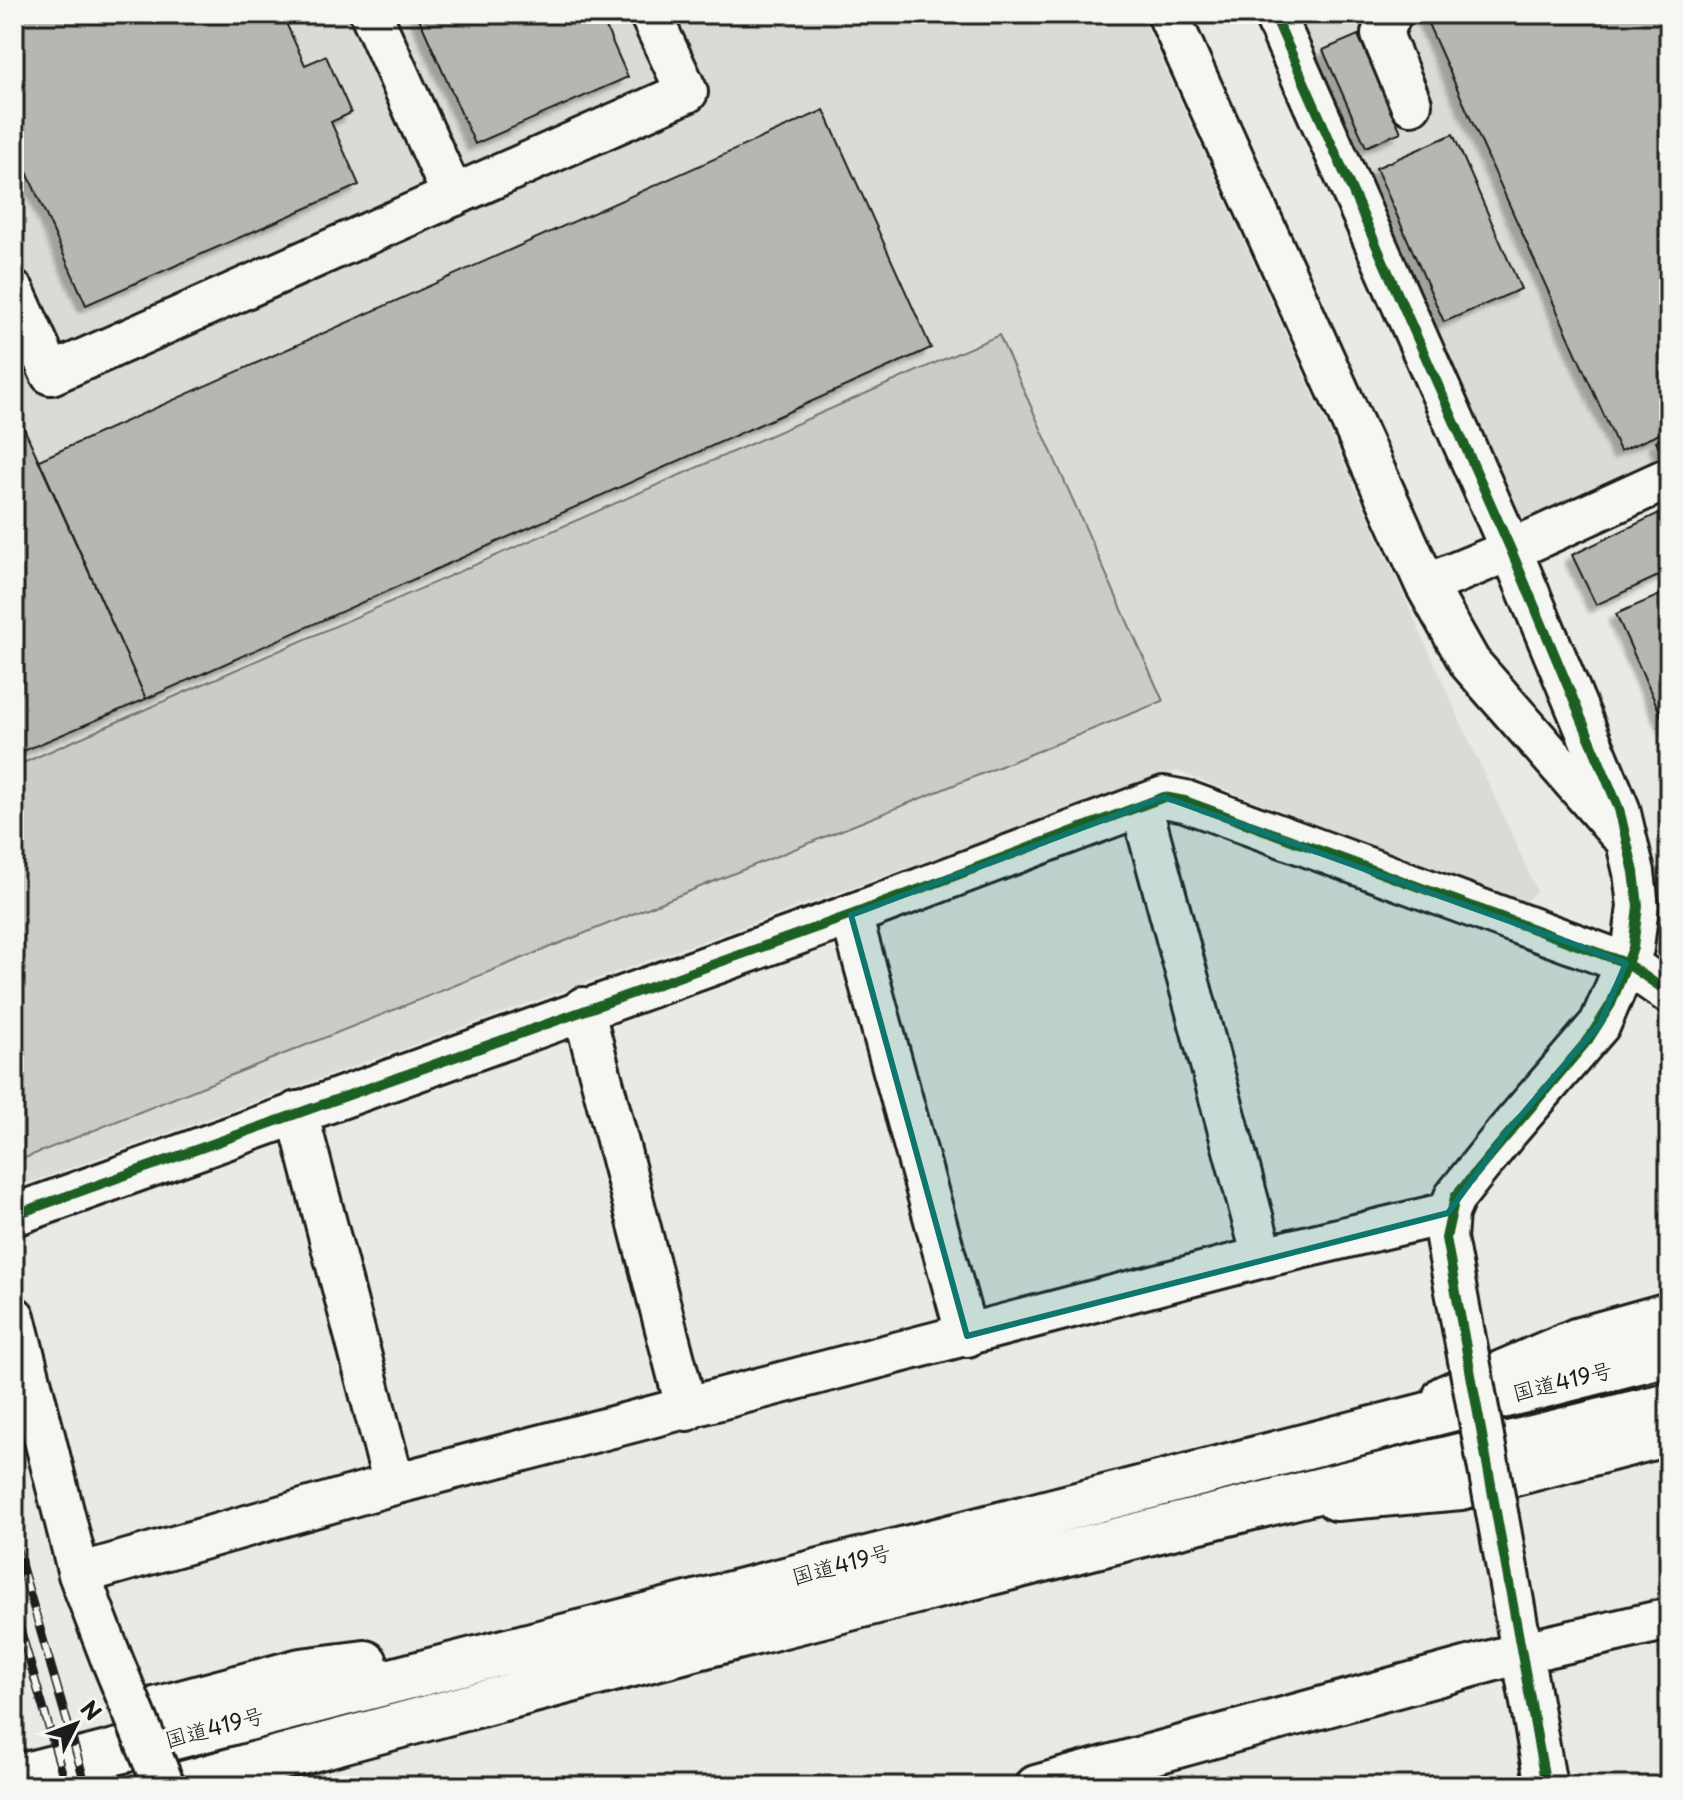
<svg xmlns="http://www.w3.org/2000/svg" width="1683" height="1800" font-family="'Playpen Sans','Klee One',sans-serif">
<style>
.built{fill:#dadad6}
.green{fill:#cbcbc7;stroke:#747472;stroke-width:2}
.building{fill:#b6b6b3;stroke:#1c1c1c;stroke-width:2;filter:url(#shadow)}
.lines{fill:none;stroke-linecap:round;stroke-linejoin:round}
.minor-casing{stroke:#1c1c1c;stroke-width:46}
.highway-casing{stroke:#1c1c1c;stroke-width:50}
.minor{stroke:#f6f6f2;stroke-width:40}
.highway{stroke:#f6f6f2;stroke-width:44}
.rail-casing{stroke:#1c1c1c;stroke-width:9}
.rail{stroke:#f6f6f2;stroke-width:6;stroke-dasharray:18;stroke-linecap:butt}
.minor-bridge-casing{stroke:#1c1c1c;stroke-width:46;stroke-linecap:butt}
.minor-bridge{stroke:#f6f6f2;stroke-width:40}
.cycleway-casing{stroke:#f6f6f2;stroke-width:15}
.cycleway{stroke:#1b5e20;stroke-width:10}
.marked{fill:#0f766e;fill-opacity:0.2;stroke:#0f766e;stroke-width:6;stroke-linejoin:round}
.labels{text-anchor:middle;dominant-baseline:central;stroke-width:7;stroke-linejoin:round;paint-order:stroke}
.street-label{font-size:22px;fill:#1c1c1c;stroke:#f6f6f2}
</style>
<defs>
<filter id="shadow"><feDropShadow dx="-7" dy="7" stdDeviation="2" flood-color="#0004"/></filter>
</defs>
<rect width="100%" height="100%" fill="#e9e9e5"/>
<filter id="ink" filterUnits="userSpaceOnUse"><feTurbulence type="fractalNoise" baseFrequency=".0125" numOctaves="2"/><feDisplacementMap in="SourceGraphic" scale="16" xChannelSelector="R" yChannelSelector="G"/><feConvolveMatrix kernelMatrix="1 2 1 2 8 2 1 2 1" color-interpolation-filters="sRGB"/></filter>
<g filter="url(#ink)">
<path class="built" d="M14 14H1141L1537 891 1523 903 1177 771 14 1188Z
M1295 14H1669V500L1539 557Z"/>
<path class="green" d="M999 335 1163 701 20 1160 14 1140V767Z"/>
<path class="building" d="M14 14H282L305 65 326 56 351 113 331 122 359 185 86 305 14 143Z
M417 14H600L628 77 475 144Z
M1433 14H1669V430L1620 451 1425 17Z
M1358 35 1401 132 1366 147 1323 50Z
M824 110 931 348 146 699 39 460Z
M1453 134 1521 289 1444 322 1376 168Z
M14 406 146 699 14 755Z
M1669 435V469L1656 441Z
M1659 513 1669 534V571L1596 605 1572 555Z
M1669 591V733L1616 614Z"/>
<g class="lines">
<g class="minor-casing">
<path id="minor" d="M371 14 453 196
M1168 14 1426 585 1470 663 1618 832
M1274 14 1511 550 1619 809 1634 872 1638 906 1633 948 1600 1024 1506 1133 1455 1197 1448 1213 1446 1238 1466 1344
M1391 14 1382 34 1411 104
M14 292 51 374 687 92 650 14
M1426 585 1511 550 1669 478
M1141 805 1263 1257
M851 915 967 1336
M583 1008 687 1410
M297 1112 394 1484
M14 1215 851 915 1164 797 1185 801 1626 963 1669 993
M14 1317 79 1574 110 1655
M1444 1396 1576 1339 1669 1313
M1336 1500 1461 1489 1669 1435
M1498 1518 1546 1786
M79 1574 394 1484 1263 1257 1448 1213
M1036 1786 1524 1652 1669 1619"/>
</g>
<g class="highway-casing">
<path id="highway" d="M144 1713 301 1671 365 1663
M14 1778 1669 1353
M176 1786C671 1650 1170 1526 1669 1405"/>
</g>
<use href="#minor" class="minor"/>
<use href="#highway" class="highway"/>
<g class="rail-casing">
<path id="rail" d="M14 1540 86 1786
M14 1608 66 1786"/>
</g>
<use href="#rail" class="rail"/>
<g class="minor-bridge-casing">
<path id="minor-bridge" d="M1466 1344 1498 1518
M110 1655 164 1786"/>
</g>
<use href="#minor-bridge" class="minor-bridge"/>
<g class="cycleway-casing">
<path id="cycleway" d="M1274 14 1511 550 1619 809 1634 872 1638 906 1633 948 1611 1004 1588 1040 1455 1197 1446 1238 1546 1786
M14 1215 851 915 1164 797 1185 801 1626 963 1669 993"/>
</g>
<use href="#cycleway" class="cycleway"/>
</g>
</g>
<path class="marked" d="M1164 797 1626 963 1600 1024 1506 1133 1448 1213 967 1336 851 915Z"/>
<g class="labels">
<g class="street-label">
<text transform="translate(1562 1380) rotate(-14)">国道419号</text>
<text transform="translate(841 1563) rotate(-15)">国道419号</text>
<text transform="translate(214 1726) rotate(-15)">国道419号</text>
</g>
</g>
<rect width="1683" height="1800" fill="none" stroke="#f6f6f2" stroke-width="48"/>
<rect x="24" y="24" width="1635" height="1752" fill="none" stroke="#1c1c1c" stroke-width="3" filter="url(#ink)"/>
<g transform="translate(76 1724) rotate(48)" stroke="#f6f6f2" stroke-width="6" paint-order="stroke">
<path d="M0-6L14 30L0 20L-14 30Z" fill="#1c1c1c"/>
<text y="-12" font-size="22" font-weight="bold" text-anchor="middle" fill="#1c1c1c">N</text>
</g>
</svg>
